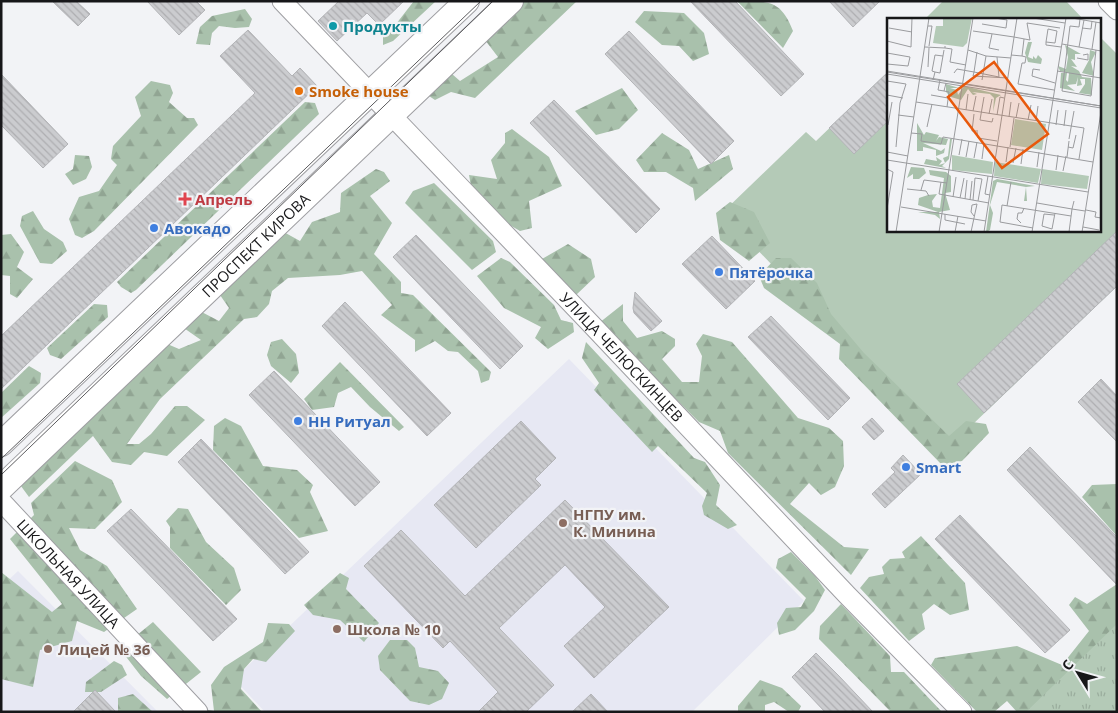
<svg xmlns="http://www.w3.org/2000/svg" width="1118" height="713" font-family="'Open Sans',sans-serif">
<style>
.built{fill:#e7e8f3}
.grass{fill:#b4cab7}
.forest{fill:url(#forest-firs)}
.park{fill:url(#park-tufts)}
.building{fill:url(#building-back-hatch);stroke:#b3b4b7}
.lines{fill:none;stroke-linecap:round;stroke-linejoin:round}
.minor-casing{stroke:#9f9fa3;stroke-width:21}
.tertiary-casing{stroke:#9f9fa3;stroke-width:26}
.minor{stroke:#fff;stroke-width:19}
.tertiary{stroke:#fff;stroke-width:24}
.tram{stroke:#5c5c5f;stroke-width:1}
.culture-dot{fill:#0f9aa8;stroke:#f2f3f6;stroke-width:2}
.food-dot{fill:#e8710a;stroke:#f2f3f6;stroke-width:2}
.health-dot{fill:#e0444e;stroke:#f2f3f6;stroke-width:2}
.shop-dot{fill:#3f7fe0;stroke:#f2f3f6;stroke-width:2}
.education-dot{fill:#8d6e63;stroke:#f2f3f6;stroke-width:2}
.labels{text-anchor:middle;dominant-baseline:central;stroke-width:4.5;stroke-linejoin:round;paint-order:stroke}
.culture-label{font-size:15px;font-weight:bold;fill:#0d838f;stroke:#f2f3f6;text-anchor:start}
.food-label{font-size:15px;font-weight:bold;fill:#c56008;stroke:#f2f3f6;text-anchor:start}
.health-label{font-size:15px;font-weight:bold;fill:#be3a42;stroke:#f2f3f6;text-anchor:start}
.shop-label{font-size:15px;font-weight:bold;fill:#366cbe;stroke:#f2f3f6;text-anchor:start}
.street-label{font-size:15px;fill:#171719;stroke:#f2f3f6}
.education-label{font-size:15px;font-weight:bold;fill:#785e54;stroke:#f2f3f6;text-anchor:start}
.inset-road{fill:none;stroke:#9a9b9e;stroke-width:1}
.view{fill:#e8590c;fill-opacity:0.15;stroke:#e8590c;stroke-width:2.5}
.inset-edge{fill:none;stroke:#171719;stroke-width:2.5}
</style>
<defs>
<pattern id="forest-firs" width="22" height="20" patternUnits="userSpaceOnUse" patternTransform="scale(1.25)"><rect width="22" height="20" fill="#a9c1ac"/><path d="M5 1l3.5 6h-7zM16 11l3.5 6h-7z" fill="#91a593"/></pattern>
<pattern id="park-tufts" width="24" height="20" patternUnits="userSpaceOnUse" patternTransform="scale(1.25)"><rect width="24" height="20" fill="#b4cab7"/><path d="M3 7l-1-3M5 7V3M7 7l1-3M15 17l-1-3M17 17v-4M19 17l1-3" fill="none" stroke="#9aad9d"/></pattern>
<pattern id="building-back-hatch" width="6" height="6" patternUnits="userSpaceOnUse" patternTransform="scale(1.25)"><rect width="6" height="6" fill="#cbcccf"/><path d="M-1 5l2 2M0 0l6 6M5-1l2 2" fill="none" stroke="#aeaeb1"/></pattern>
</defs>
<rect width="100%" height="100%" fill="#f2f3f6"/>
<path class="built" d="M569 359 804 601 692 712H486L482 708 478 712H265L234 679Z
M18 571 158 712H1V587Z"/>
<path class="grass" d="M943 1H1066L1083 19H925Z
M1099 36 1117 54V286L948 448 722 213 806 132 816 141 888 72V230H1099Z"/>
<path class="forest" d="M414 1H436L393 41 383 45V34L386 28 396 24Z
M523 1H577L475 98 451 92 435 100 429 96 452 74 460 81 498 57 485 40Z
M737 1C769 1 781 0 793 31L783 48Z
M245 9 252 19 249 27 235 28 219 26 212 33 210 45 196 44 200 27 212 16Z
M644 11 684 13 704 33 709 54 693 61 679 46 662 45 635 22Z
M151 81 170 85 173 93 169 102 187 118H194L198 125 94 231 82 238 75 235 69 219 79 197 99 191 117 165 111 159 113 146 141 116 135 97Z
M622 88 638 110 619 129 596 135 575 111Z
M305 102 315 103 319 114 136 290 131 293 121 287 117 282Z
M512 129 549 157 562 186 529 201 532 228 520 231 498 218 471 186 469 175 497 179 491 160 505 143V133Z
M662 133 689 150 698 169 729 155 733 169 695 201 693 188 666 172H644L636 160Z
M75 155 89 156 92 167 86 179 73 185 65 174 73 169Z
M376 169 384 172 390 181 370 196 392 223 374 254 401 282V293L413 295 491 372 489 380 481 383 478 371 458 352 448 351 435 341 415 352V340L381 315 392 305 362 271 340 275 288 278 272 291 269 304 257 317 244 319 160 399 127 444H139L151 434 175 406H187L205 420 167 456 144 452 131 465 112 462 93 436 29 497 18 482 165 343 179 349 201 340 181 326 194 308 219 321 229 308 220 295 282 231 300 241 312 222 340 212 341 193Z
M434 183 493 241 496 252 472 270 405 203 413 191Z
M730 202 754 212 770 243 749 261 720 240 716 213Z
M33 211 44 229 63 242 67 251 52 264 40 263 20 226 22 216Z
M11 234 24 252 17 267 33 279 17 298 10 294V276L1 275V235Z
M568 244 591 259 595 277 576 295 542 259Z
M501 258 510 262 554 305 561 320 573 323 574 332 548 349 535 338 541 327 504 308 477 276Z
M776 258H791L817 283 831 314 864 353 949 436 966 421 986 424 989 433 962 461 942 465 839 359 840 344 764 288 759 276Z
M94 304 107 305 108 317 61 359 50 355 47 348Z
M623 304V321L637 338 662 331 675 339V346L662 359 682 382H699L702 356 696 344 703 334 732 342 798 418 829 428 843 441 844 466 835 487 821 495 809 483 790 504 844 547 869 549 851 575 728 453 720 431 699 422 599 323Z
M282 339 296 354 299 373 291 383 271 366 267 355 271 342Z
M586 342 694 458 705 462 720 485 716 505 737 525 728 529 704 515 702 506 707 493 658 446 652 452 594 390 599 383 582 358Z
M340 362 404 427 399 431 370 407 351 387 338 393 334 407 312 410 304 399Z
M29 366 41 373 40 383 1 418V393Z
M225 418 241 426 263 466 297 470 313 485 310 492 328 531 299 538 213 450 214 426Z
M75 461 112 480 122 502 95 529 69 528 80 550 107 566 137 609 104 632 77 621 72 641 40 650 33 687 1 679V572L52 612 62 604 10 539 34 515 31 503Z
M1117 484V535H1116L1082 497 1092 485Z
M178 508 188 509 206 542 234 568 241 590 226 605 170 548V527L166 521Z
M921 536 965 583 969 610 950 615 934 604 922 614 925 629 909 641 860 588 869 577 884 574 882 567 890 559 905 558 902 552Z
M791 552 815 576 825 590 814 611 795 630 779 635 777 623 786 608 801 607 806 598 776 568 778 559Z
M340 573 349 578 346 589 379 623 364 642 340 620 313 615 304 605Z
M1117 584V698L1107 712H1017L1007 701 994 712H977L931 665 935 658 1017 646 1062 665 1089 631 1069 605 1075 597 1087 604Z
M841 604 890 656 891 672H904L942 712H891L819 639 820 626Z
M153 622 201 672 167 699 141 676 120 649Z
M268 623 289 624 295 631 266 662 253 659 244 669 241 689 262 712H189L193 707 214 711 211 685 224 667 263 642Z
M390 640H407L415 648 419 667 438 671 449 683 442 699 429 705 410 701 380 670 378 656Z
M114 661 122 665 127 675 101 692H85L86 682Z
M760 680 782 688 801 706 798 712H789L774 702 765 705V712L738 711V706Z
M133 694 153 712H118V698Z"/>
<path class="park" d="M1117 624V712H1026Z"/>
<path class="building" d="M52 1H76L90 14 78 26Z
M147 1H196L205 10 179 35Z
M339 1H404L379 25 367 13 337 41 318 21Z
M690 1H735L804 74 781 96Z
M829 1H880L853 27Z
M248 30 292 76 300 68 317 86 1 389V336L255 93 220 56Z
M629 31 734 141 711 164 605 54Z
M888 72V121L854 154 829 128Z
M1 74 68 144 43 168 1 125Z
M554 100 660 209 636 233 530 123Z
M1117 231V286L984 413 957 384Z
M416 235 523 346 500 369 393 257Z
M712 236 755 281 726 309 682 264Z
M635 292 662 321 651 331 634 313 633 308Z
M345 302 451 413 427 436 322 326Z
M771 316 850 398 828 420 748 337Z
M274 371 380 482 355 506 249 395Z
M1101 379 1117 396V442L1078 402Z
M872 418 884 431 874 440 862 427Z
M521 421 556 458 535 479 541 485 476 548 434 505Z
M201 439 309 552 285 574 178 462Z
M1030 447 1117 537V585L1007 470Z
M903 455 921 474 885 508 872 494 895 472 891 468Z
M565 500 669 607 594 678 564 646 605 607 565 565 499 628 554 685 526 712H478L498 692 450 641 443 648 364 566 401 530 465 596Z
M131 509 237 619 213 641 107 531Z
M960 515 1070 630 1045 653 935 539Z
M816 653 839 676 873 712H825L792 677Z
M95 690 116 712H73Z
M591 694 608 712H572Z"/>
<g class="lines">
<g class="minor-casing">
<g id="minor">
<path id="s1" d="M282 1 591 324 847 595 962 712"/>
<path d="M1108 1 1117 10"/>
<path id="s2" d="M1 501 198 712"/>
</g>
</g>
<g class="tertiary-casing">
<g id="tertiary">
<path d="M1 444 467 1"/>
<path id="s3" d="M1 488 511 1"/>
</g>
</g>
<use href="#minor" class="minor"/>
<use href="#tertiary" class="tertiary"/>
<path class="tram" d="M1 459 481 1
M1 475 493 1"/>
</g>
<circle class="culture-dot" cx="333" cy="26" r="5"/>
<circle class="food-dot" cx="299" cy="91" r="5"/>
<path class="health-dot" d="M182.5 191.5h5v5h5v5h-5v5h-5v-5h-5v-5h5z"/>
<g class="shop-dot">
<circle cx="154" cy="228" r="5"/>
<circle cx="719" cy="272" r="5"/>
<circle cx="298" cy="421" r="5"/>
<circle cx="906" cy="467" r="5"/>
</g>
<g class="education-dot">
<circle cx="563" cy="523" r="5"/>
<circle cx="337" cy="629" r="5"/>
<circle cx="48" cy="649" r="5"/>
</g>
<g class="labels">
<g class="culture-label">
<text x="343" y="26">Продукты</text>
</g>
<g class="food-label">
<text x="309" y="91">Smoke house</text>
</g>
<g class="health-label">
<text x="195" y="199">Апрель</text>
</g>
<g class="shop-label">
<text x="164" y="228">Авокадо</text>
<text x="729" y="272">Пятёрочка</text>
<text x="308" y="421">НН Ритуал</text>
<text x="916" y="467">Smart</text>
</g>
<g class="street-label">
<text stroke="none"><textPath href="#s3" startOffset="352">ПРОСПЕКТ КИРОВА</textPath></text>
<text stroke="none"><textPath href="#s1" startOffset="492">УЛИЦА ЧЕЛЮСКИНЦЕВ</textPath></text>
<text stroke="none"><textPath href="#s2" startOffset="99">ШКОЛЬНАЯ УЛИЦА</textPath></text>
</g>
<g class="education-label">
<text x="573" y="514">НГПУ им.<tspan x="573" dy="17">К. Минина</tspan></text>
<text x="347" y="629">Школа № 10</text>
<text x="58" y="649">Лицей № 36</text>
</g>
</g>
<g transform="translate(887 18)">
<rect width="214" height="214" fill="#f2f3f6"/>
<path d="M56 0H85L80 25 76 29 46 25 49 8H56ZM128 101 159 106 155 132 124 127Z" fill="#b4cab7"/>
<path d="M141 24H145L141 39 146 41V38L149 41 151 37 155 41 154 46 141 44 138 35ZM178 27 194 36H188V42L184 41 190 49 184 48 192 53 195 59 204 60 205 77 192 75 198 66V61H193L195 67 190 68 191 59 189 66 180 67 188 73 173 70 174 55H180L179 62 181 64 182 55 173 53 171 48 179 51 181 39ZM203 32 209 34 204 44 207 58 195 55 202 42ZM59 66 72 70H63L70 72 71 77 77 68 114 77 109 80 106 94 107 80 103 76 85 74 90 76 86 77 81 71 74 82 64 79 59 74ZM30 105 37 117 39 114 52 117 49 123 52 119 61 121 59 127 36 125 54 133 58 130 57 135 49 138V132L36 129V133H30ZM63 121H65L62 141 55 148 59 150 37 146 39 141 50 143 49 139 55 143 52 147 58 145 56 140 61 138ZM24 149 37 150 39 155 32 161H26V156L20 160ZM42 152 59 154 64 158V174L58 175 63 192 52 194 53 201 48 197 31 194H51L31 187 32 180 41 177 50 176 45 183 46 189 53 190 57 160 43 157ZM110 161 148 168 139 169 140 183H137L139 169 110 164 103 187 106 195 103 212 99 214 106 163Z" fill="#a9c1ac"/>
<path d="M65 137 106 144 105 156 65 152ZM108 144 154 151 151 165 107 158ZM155 151 202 158 200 171 154 166Z" fill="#b4cab7"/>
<path class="inset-road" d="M146 0 178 5M185 0 214 5M193 1 192 9 183 8 175 73 204 78 209 32M95 6 119 10 120 2 108 0M41 8H45L42 28M2 10 25 14M195 10 204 11 205 3M161 11 170 13 168 25 159 24ZM86 13 127 19M105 16 102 30 112 32M127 19 143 22 140 5 173 10M0 23 24 29 25 0M159 24V27L174 29M175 26 214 33M38 29 58 30V28M192 29 197 2M58 30 65 31 63 44 79 47M205 31 209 4M81 32 99 38 124 40M90 34 87 54 112 59 110 39M0 35 23 39 21 48 0 46M124 37 135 38 137 21M135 38 139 39 138 45H135L131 66 167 72M190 40 201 42V36L196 37M41 49 42 30M153 52 146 51 145 58 168 65M0 53 214 88M170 53 214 60M0 54 214 88M48 54 45 53 48 37 56 38M67 55 70 51 87 54 86 58 121 60M0 56 214 90M46 62 48 54 53 55 57 32M53 62 51 72 57 73 59 65M95 62 99 38M0 63 19 66 13 85 9 129M57 73 62 74 60 89M0 77 16 80M44 77 61 80M97 79 93 102 105 104 106 100M29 84 197 110 192 141M79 92 81 76M86 93 89 78M87 96 85 113H91M102 96 105 81M11 97 27 99M110 97 113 79 117 80M122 99 124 84M129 100 132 85M141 102 144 87M149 103 151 88M1 107 5 84M169 107 171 92M177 108 179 92M40 109 45 86M90 114 91 120 110 123M24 115 35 116 34 123 54 126 56 119 206 144M182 121 187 93M123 129 127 100M181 129 186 130 189 117M0 134 21 138M72 137 75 121M79 139 82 123M180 139 182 123M87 140 90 124M95 141 97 125M0 142 201 174M119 144 121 129M126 145 129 130M134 146 136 131M150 149 152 134M0 151 6 154 0 191M169 152 171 137M176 153 179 138M101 158 98 176 103 177M54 164 52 176 102 185M20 171 39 173 42 178M34 172 37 162 60 165M66 179 69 159M73 180 77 160M78 181 80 162M83 182 85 163M86 182 88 160 95 161 91 183M150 185 185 191 187 183M120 188 124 164M14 189 99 203M199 192 209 194 208 199 214 200M58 196V202L78 206M167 197 157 196 155 208 165 211 168 195M87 198 84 194 85 187 90 186M134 205 130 201 131 195H135L137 190M196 209 212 212M146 210 113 204 115 187 184 198M9 214 42 0M52 214 86 0M68 214 71 198M84 214 90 186M97 214 130 0M145 214 179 0M182 214 185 191 198 193M195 214 214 94"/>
<path class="view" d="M107 44 161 116 115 150 61 79Z"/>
<rect width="214" height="214" class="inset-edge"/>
</g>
<rect width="1118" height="713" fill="none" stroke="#171719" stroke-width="5"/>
<g transform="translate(1078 673) rotate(307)" stroke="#f2f3f6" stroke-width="4" paint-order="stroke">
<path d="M0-4L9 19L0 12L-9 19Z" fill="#171719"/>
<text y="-8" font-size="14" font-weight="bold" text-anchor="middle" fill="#171719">С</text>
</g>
</svg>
